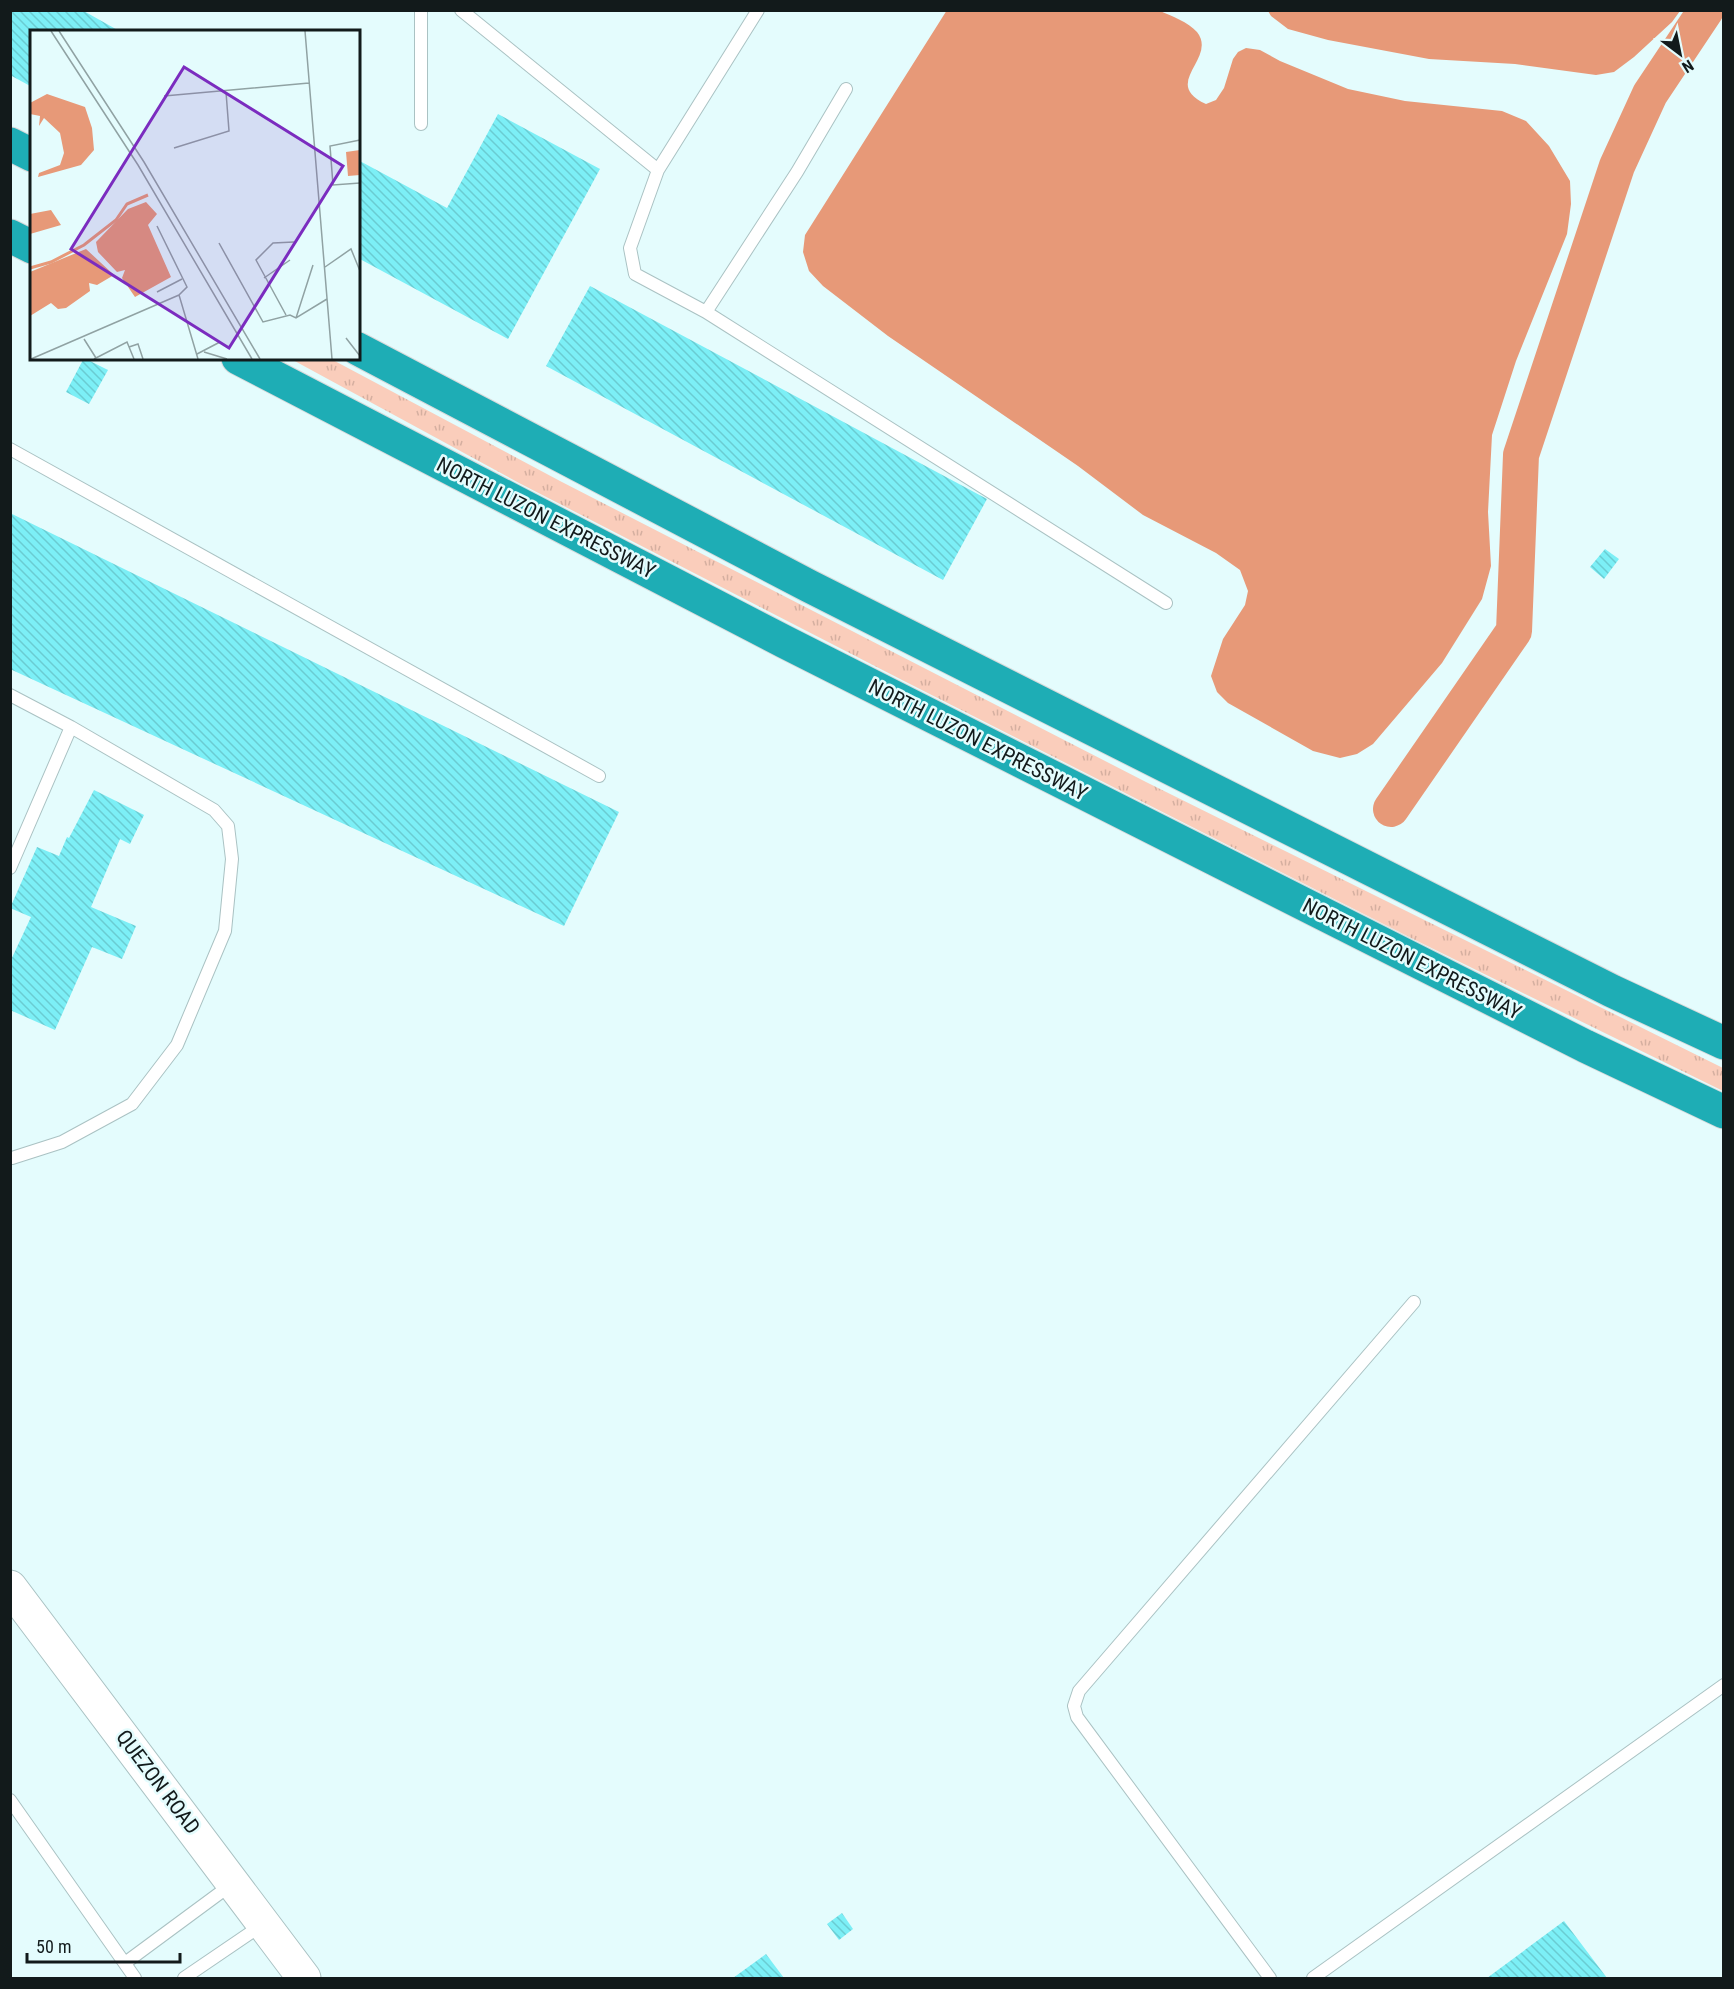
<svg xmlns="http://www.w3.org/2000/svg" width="1734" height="1989" font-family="'Roboto Condensed',sans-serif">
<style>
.grass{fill:url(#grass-tufts)}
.water{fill:#e79978}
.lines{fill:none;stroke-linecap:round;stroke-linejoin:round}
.river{stroke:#e79978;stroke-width:36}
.building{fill:url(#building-back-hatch)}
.service-casing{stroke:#aac2c3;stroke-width:14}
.secondary-casing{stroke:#aac2c3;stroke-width:35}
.motorway-casing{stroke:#d9dadb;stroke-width:35}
.service{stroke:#fff;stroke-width:12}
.secondary{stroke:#fff;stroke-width:33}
.motorway{stroke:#1eadb5;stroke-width:33}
.labels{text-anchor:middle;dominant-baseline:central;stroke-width:5;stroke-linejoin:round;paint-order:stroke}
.street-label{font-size:21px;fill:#121a1b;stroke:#e4fcfd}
.inset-river{fill:none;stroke:#e79978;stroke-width:3}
.inset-road{fill:none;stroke:#90a2a3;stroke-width:1.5}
.view{fill:#7b2cbf;fill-opacity:0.15;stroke:#7b2cbf;stroke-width:3}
.inset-edge{fill:none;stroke:#121a1b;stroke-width:3}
</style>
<defs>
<pattern id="grass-tufts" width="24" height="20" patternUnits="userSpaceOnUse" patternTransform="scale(1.5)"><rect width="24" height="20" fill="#facdbb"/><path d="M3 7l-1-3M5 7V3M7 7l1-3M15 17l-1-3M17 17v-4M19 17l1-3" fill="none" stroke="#d5afa0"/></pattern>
<pattern id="building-back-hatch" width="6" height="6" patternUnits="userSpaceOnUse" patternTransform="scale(1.5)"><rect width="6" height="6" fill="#7ceff6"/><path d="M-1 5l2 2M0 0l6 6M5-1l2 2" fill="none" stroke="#6accd2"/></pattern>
</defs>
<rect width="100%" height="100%" fill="#e4fcfd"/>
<path class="grass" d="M291 359H331L560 481 1146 782 1723 1068V1091L1411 938 902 680 519 483Z"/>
<path class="water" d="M947 10 1160 11C1172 16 1188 22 1197 32 1218 59 1160 83 1206 104L1216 100 1224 88 1233 59 1238 52 1246 48 1260 50 1280 61 1348 89 1405 101 1502 111 1526 121 1549 146 1570 181 1571 204 1567 234 1516 361 1492 435 1488 512 1491 566 1482 599 1442 663 1373 744 1357 754 1340 758 1313 751 1228 703 1217 692 1211 676 1223 639 1245 605 1248 591 1240 570 1216 553 1143 515 1078 466 888 336 823 286 809 271 803 252 805 235Z
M1268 11H1680L1672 22 1634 57 1614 72 1596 75 1515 64 1429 59 1328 40 1288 29 1271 16Z"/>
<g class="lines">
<path class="river" d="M1391 809 1514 631 1521 455 1617 166 1650 94 1706 10"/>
</g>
<path class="building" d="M10 10H82L121 32H32V87L10 75Z
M498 114 600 169 508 339 358 258V160L447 208Z
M590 286 987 499 943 580 546 366Z
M84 358 108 370 89 404 66 392Z
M10 513 619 812 564 926 10 669Z
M1605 549 1619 559 1604 579 1590 567Z
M94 790 144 815 130 844 120 839 91 907 136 926 122 959 92 947 55 1030 10 1010V962L31 917 10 908 37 847 59 856 67 837 69 838Z
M842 1913 853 1929 839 1940 827 1924Z
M1564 1921 1607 1978H1487Z
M766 1954 784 1978H733Z"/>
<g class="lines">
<g class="service-casing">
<path id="service" d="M461 10 658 170 630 248 635 274 706 312 1166 603
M421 124V10
M658 170 758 10
M706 312 797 172 846 89
M10 449 599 776
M10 695 71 727 214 810 228 826 232 859 225 931 177 1045 132 1104 62 1142 12 1158
M10 868 71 727
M10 1800 135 1978
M125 1963 232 1884
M184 1978 262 1925
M1270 1978 1077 1717 1074 1706 1079 1691 1414 1302
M1313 1978 1724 1685"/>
</g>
<g class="secondary-casing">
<path id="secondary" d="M10 1587 304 1978"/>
</g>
<g class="motorway-casing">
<path id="motorway" d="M10 144 32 155
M10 236 32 247
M358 349 809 586 1612 991 1724 1043
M238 358 785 642 1585 1046 1724 1112"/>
</g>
<use href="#service" class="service"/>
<use href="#secondary" class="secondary"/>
<use href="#motorway" class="motorway"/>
</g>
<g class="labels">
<g class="street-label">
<text transform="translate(546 518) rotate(27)">NORTH LUZON EXPRESSWAY</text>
<text transform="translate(978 740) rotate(27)">NORTH LUZON EXPRESSWAY</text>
<text transform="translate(1412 959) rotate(27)">NORTH LUZON EXPRESSWAY</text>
<text transform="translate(158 1782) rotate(53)">QUEZON ROAD</text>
</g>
</g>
<g transform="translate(30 30)">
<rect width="330" height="330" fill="#e4fcfd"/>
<path d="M17 64 55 77 62 98 64 120 51 135 8 147 9 143 30 135 34 123 30 103 14 88 9 96 10 86 0 84V73ZM330 120V145L318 146 316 122ZM116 172 127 184 118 195 141 247 105 267 92 248 95 240 87 242 68 222 66 212 98 179ZM21 180 31 195 0 204V184ZM56 219 84 245 67 255 59 253 60 261 36 278 28 279 21 273 0 286V242Z" fill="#e79978"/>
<path class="inset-river" d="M0 238 21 232 54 215 86 190 97 174 118 165"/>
<path class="inset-road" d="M21 1 108 135 222 329M29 1 114 132 230 329M275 1 302 329M134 66 279 53M330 110 300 116 303 155 330 153M144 118 199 101 196 62M127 196 157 257 149 265 168 329M189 213 233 292 260 285 266 288 297 269M295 237 321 219 330 241M234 248 260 230M127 262 152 249M256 285 226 230 243 213 264 212M266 288 283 235M316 308 330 326M54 309 66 328M99 317 108 314 113 329M174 322 197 329M167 324 190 312M1 329 149 265M64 329 97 312 104 329"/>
<path class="view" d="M154 37 313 136 199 318 41 219Z"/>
<rect width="330" height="330" class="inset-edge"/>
</g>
<rect width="1734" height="1989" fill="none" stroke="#121a1b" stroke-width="24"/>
<g transform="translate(1680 54) rotate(148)" stroke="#e4fcfd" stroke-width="4.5" paint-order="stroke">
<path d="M0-4.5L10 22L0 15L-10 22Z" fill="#121a1b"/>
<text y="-9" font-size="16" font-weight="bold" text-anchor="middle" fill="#121a1b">N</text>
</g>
<path d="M27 1953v9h153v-9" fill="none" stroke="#121a1b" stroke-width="3"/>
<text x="36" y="1953" font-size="18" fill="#121a1b" stroke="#e4fcfd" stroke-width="4.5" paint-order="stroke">50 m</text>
</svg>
